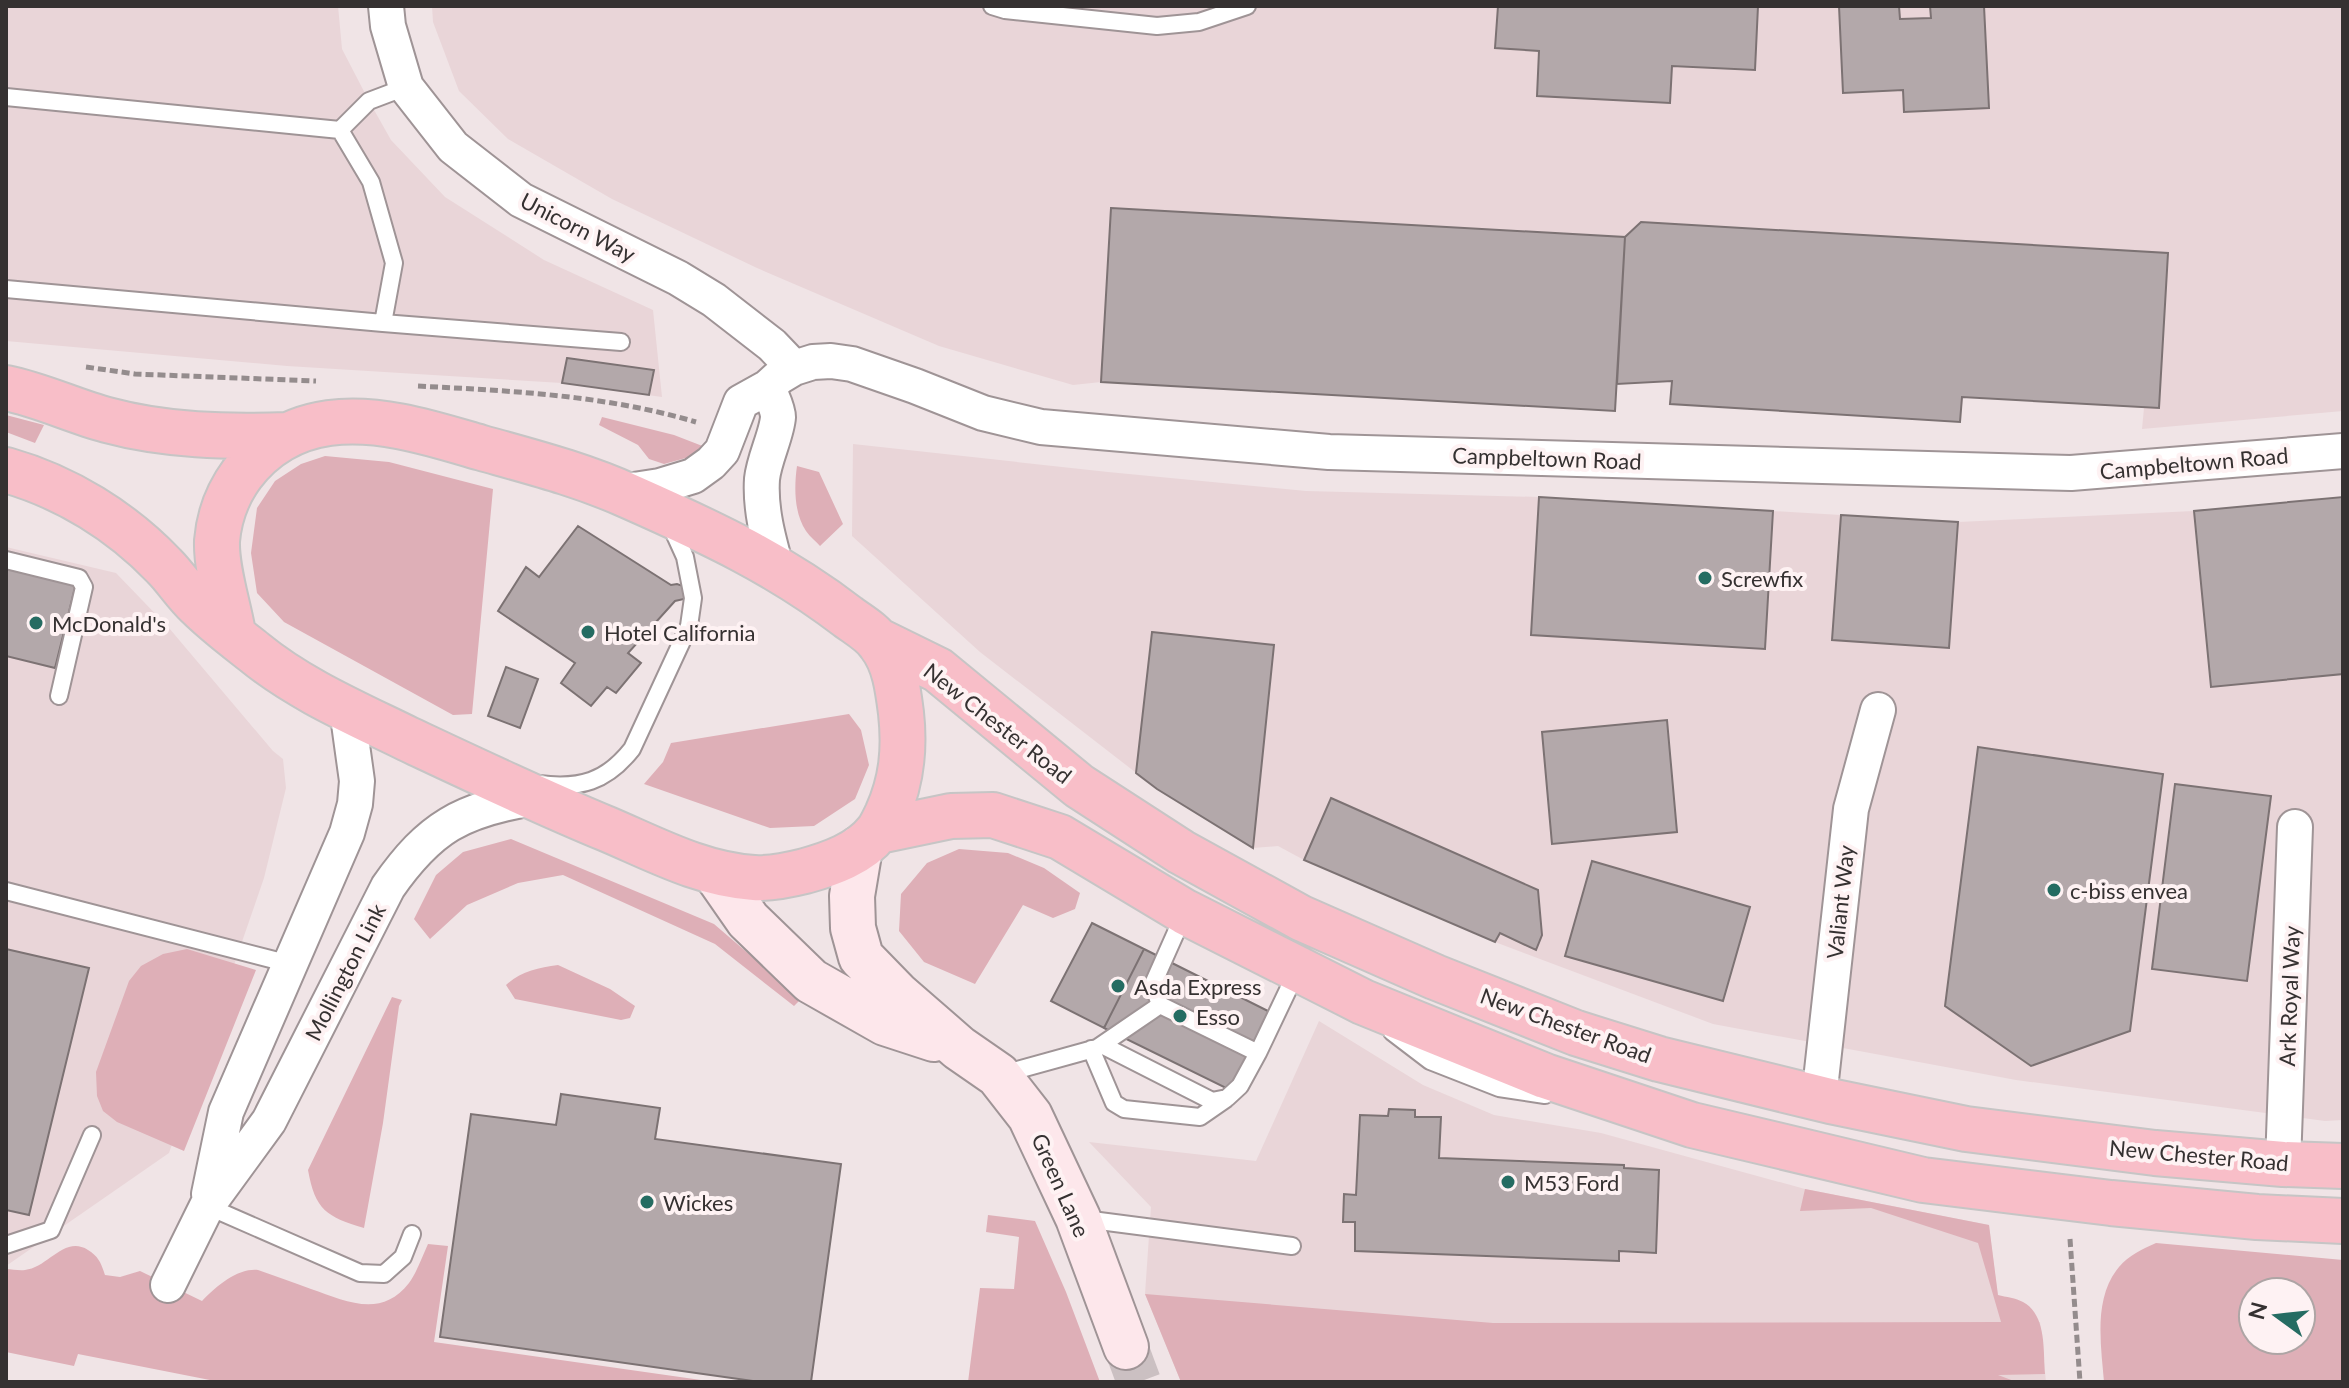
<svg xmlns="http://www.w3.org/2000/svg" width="2349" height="1388" font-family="Lato,sans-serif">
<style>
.built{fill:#e9d5d8}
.green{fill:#deafb7;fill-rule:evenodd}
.building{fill:#b3a8aa;stroke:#7c7273;stroke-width:2}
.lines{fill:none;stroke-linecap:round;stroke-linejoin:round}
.secondary-tunnel{stroke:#cbc0c2;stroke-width:44;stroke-dasharray:44 22;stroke-linecap:butt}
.service-casing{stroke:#9f9496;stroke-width:20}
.minor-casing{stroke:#9f9496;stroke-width:38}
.secondary-casing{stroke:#9f9496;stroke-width:48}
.trunk-casing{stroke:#c6c5c5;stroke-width:48}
.path{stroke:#948c8d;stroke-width:5;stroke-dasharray:8 4;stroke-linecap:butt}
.service{stroke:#fff;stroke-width:16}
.minor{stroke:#fff;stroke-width:34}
.secondary{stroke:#fde7eb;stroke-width:44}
.trunk{stroke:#f8bec8;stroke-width:44}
.poi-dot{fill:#256c62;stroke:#fef2f3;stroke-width:3}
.labels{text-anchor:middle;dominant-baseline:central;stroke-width:8;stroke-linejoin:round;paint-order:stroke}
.street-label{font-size:22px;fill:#353131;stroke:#fef2f3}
.poi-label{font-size:22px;fill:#353131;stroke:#fef2f3;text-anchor:start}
</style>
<rect width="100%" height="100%" fill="#f0e4e6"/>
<path class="built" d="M6 6H338L342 49 369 101 391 140 445 197 544 260 653 310 662 397 562 383 287 366 6 341Z
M432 6H2343V411L2142 429 2144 408 1963 397 1960 422 1670 404 1671 381 1617 384 1615 411 1101 382 1073 385 939 346 757 268 612 199 508 139 459 91 433 22Z
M853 444 1108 472 1306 491 1539 497 1958 522 2194 511 2343 497V1120L2325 1121 2016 1080 1713 1024 1495 942 1304 860 1278 846 1253 848 1157 789 980 652 852 536Z
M6 547 116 573 169 628 273 751 283 759 286 788 264 878 169 1153 6 1266Z
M1319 1021 1423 1085 1494 1115 1601 1133 1805 1189 1989 1225 2001 1322H2040L2046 1382H1181L1145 1294 1151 1207 1089 1142 1256 1161Z"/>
<path class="green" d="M6 415 44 425 35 443 6 432Z
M602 417 674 435 705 447 693 456 664 464 649 459 638 445 599 425Z
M325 456 389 462 493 489 472 714 453 715 284 622 257 593 251 553 257 508 275 481 301 464Z
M797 466 819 472 843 524 820 546C816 541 810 537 806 531 794 513 794 487 797 466Z
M849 714 861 730 869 765 855 799 814 826 770 828 644 784 663 762 671 743Z
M511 839 714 924 801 999 794 1006 715 944 563 875 518 883 467 905 430 939 414 919 436 875 463 852Z
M959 849 1008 853 1044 868 1080 893 1075 909 1053 918 1023 905 975 984 924 962 899 931 901 894 927 863Z
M187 949 256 970 184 1151 117 1122 103 1111 97 1096 96 1072 129 981 141 966 163 954Z
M558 965 610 989 635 1006 630 1018 621 1020 515 999 506 985C521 971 538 968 558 965Z
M392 997 402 1000 399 1006 383 1123 364 1228C327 1217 315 1210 308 1170Z
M1805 1189 1989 1225 1998 1295C2006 1297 2016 1298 2023 1302 2047 1315 2043 1351 2045 1374L1998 1375 2014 1381 2045 1380 2046 1382H1181L1145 1294 1493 1323 2001 1322 1978 1243 1871 1208 1800 1211Z
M988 1215 1035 1221 1066 1292 1100 1382H968L980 1288 1014 1289 1019 1237 986 1232Z
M2156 1243 2343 1260V1382H2104C2101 1345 2093 1298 2119 1267 2129 1255 2143 1249 2156 1243ZM2253 1292H2301V1340H2253Z
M428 1244 448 1246 434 1342 715 1382H220L78 1354 74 1366 6 1352V1269C12 1269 19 1271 25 1270 48 1268 64 1235 88 1250 99 1257 101 1263 105 1275L120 1277 140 1271 202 1301C216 1287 236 1268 258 1270 276 1276 294 1283 311 1289 346 1301 381 1319 409 1283 417 1272 422 1257 428 1244Z"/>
<path class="building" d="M1498 6H1758L1755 70 1672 66 1670 103 1537 96 1539 51 1495 48Z
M1839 6H1899L1900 19 1931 18 1930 6H1984L1989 108 1904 112 1903 90 1843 93Z
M1111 208 1625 237 1615 411 1101 382Z
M1641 222 2168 253 2159 408 1962 397 1960 422 1670 404 1672 381 1617 384 1625 237Z
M567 358 654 370 649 395 562 383Z
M1539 497 1773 511 1765 649 1531 635Z
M2343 497V674L2211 687 2194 511Z
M1841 515 1958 522 1949 648 1832 640Z
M578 526 671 585 677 584 683 586 687 592 684 599 675 601 628 653 641 663 616 693 607 687 591 706 561 683 575 663 498 611 526 567 539 577Z
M6 567 76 584 55 668 6 656Z
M1152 632 1274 645 1253 848 1157 789 1136 773Z
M506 667 538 679 520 728 488 716Z
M1667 720 1677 832 1552 844 1542 732Z
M1978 747 2163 774 2130 1031 2031 1066 1945 1006Z
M2175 784 2271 796 2247 981 2152 969Z
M1331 798 1538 890 1542 935 1536 950 1500 933 1495 942 1304 860Z
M1592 861 1750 907 1723 1001 1565 956Z
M1092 923 1144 949 1104 1028 1051 1001Z
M6 949 89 968 29 1215 6 1210Z
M1144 949 1270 1012 1230 1090 1104 1028Z
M561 1094 660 1108 655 1139 841 1164 811 1382H760L440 1337 471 1114 556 1125Z
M1389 1109 1415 1110V1117H1441L1439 1158 1624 1165V1168L1659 1170 1656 1253 1619 1251V1261L1355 1251V1222H1343L1344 1194 1356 1195 1360 1115 1388 1116Z"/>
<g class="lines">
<path class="secondary-tunnel" d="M1126 1347 1139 1382"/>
<g class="service-casing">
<path id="service" d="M992 6 1005 10 1157 26 1199 22 1247 6
M406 87 369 101 340 130 371 182 394 263 383 323 621 342
M6 97 340 130
M6 289 383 323
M6 560 79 578 84 587 59 696
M539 784C580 789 606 782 632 749L689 626 693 598 685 557 670 524
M6 891 290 964
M1185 912 1153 984 1160 1005 1258 1053 1297 971
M1392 1032 1430 1061 1499 1088 1545 1095
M1102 1045 1212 1101 1227 1098 1240 1086 1258 1053
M1091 1049 1114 1103 1124 1109 1200 1117 1226 1099
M1003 1074 1097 1048 1160 1005
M207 1206 360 1273 384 1274 403 1257 412 1234
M1084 1219 1292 1246
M6 1245 51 1230 92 1135"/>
</g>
<g class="minor-casing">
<path id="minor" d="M386 6 388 26 406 87 453 147 521 200 678 278 714 300 772 345 794 368
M768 387C771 396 778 408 778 417 777 434 764 459 762 479 760 509 768 538 776 567
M621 492 660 486 693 476 711 463 722 451 741 402 768 387 779 377 794 368 813 362 831 361 852 364 915 386 983 413 1041 427 1329 452 2071 473 2343 451
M1819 1098 1851 809 1878 710
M2283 1164 2295 827
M209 1194 226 1112 347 833 355 804 357 781 347 709
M168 1285 207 1206 269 1121 388 887C430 827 461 810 533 798"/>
</g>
<g class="secondary-casing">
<path id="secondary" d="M860 848 852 896 853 928 861 957 897 994 959 1048 998 1075 1030 1116 1078 1218 1126 1347
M716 874 748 920 811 981 885 1023 934 1039"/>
</g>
<g class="trunk-casing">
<path id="trunk" d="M6 388C41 395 73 411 107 420 166 436 227 437 287 435
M6 470C66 487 121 521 164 566 176 578 185 593 198 605 215 622 235 637 254 652 299 689 355 713 408 739 474 770 539 801 607 829 654 849 702 875 754 878 770 879 789 875 805 871 830 864 860 854 877 832 880 829 885 818 887 814 902 781 905 749 901 713 898 689 895 663 880 644 873 633 859 625 848 617 779 564 710 532 631 497 583 475 532 462 482 448 434 434 380 416 329 423 293 428 264 445 242 474 228 493 219 517 217 541 216 569 228 604 233 633
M879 641 938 670 1079 786 1181 852 1301 918 1435 977 1576 1033 1659 1059 1830 1101 1966 1129 2155 1153 2283 1164 2343 1166
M879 831 951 816 993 815 1060 837 1185 912 1363 1002 1545 1076 1692 1125 1923 1180 2111 1203 2257 1217 2343 1221"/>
</g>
<path class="path" d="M86 367 135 374 316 381
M418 386C512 391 605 395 696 422
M2070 1239 2080 1382"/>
<use href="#service" class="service"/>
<use href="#minor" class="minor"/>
<use href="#secondary" class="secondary"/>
<use href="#trunk" class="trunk"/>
</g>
<g class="poi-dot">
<circle cx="1705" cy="578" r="8"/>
<circle cx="36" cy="623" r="8"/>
<circle cx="588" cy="632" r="8"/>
<circle cx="2054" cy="890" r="8"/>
<circle cx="1118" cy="986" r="8"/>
<circle cx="1180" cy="1016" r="8"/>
<circle cx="1508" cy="1182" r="8"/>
<circle cx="647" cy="1202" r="8"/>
</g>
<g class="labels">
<g class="street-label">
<text transform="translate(578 227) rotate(27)">Unicorn Way</text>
<text transform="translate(1547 458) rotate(2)">Campbeltown Road</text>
<text transform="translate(2194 463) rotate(-5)">Campbeltown Road</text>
<text transform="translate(998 723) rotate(38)">New Chester Road</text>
<text transform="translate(1840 902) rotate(-84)">Valiant Way</text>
<text transform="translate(345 972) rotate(-63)">Mollington Link</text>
<text transform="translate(2289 996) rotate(-88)">Ark Royal Way</text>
<text transform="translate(1566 1025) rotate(20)">New Chester Road</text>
<text transform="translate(2199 1155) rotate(5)">New Chester Road</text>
<text transform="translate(1061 1185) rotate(66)">Green Lane</text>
</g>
<g class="poi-label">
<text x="1721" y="578">Screwfix</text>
<text x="52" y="623">McDonald's</text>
<text x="604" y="632">Hotel California</text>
<text x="2070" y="890">c-biss envea</text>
<text x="1134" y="986">Asda Express</text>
<text x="1196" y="1016">Esso</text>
<text x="1524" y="1182">M53 Ford</text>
<text x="663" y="1202">Wickes</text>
</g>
</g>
<rect width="2349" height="1388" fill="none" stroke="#353131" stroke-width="16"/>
<g transform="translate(2277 1316) rotate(285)"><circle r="38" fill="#fef2f3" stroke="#aea5a5" stroke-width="2"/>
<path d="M0-6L14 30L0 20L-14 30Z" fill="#256c62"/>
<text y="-12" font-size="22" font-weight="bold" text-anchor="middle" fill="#353131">N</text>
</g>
</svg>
